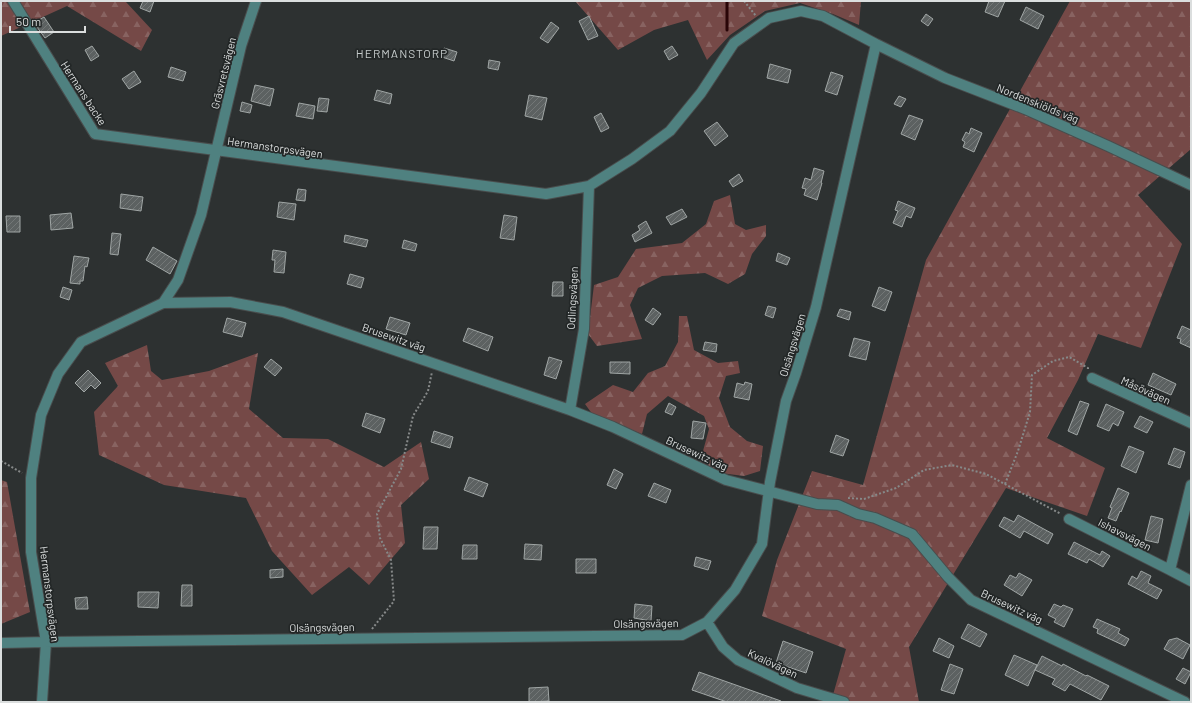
<svg xmlns="http://www.w3.org/2000/svg" width="1192" height="703" font-family="Barlow,sans-serif">
<style>
.forest{fill:url(#forest-firs)}
.lines{fill:none;stroke-linecap:round;stroke-linejoin:round}
.stream{stroke:#290507;stroke-width:3}
.building{fill:url(#building-hatch);stroke:#a0a6a5}
.minor-casing{stroke:#494d4d;stroke-width:12}
.path{stroke:#868989;stroke-width:2;stroke-dasharray:2 2;stroke-linecap:butt}
.minor{stroke:#4f8180;stroke-width:10}
.labels{text-anchor:middle;dominant-baseline:central;stroke-width:3.5;stroke-linejoin:round;paint-order:stroke}
.street-label{font-size:11px;fill:#dbdede;stroke:#232727}
.neighbourhood-label{font-size:12px;letter-spacing:1px;fill:#c4caca;stroke:#232727}
</style>
<defs>
<pattern id="forest-firs" width="22" height="20" patternUnits="userSpaceOnUse"><rect width="22" height="20" fill="#754947"/><path d="M5 1l3.5 6h-7zM16 11l3.5 6h-7z" fill="#886361"/></pattern>
<pattern id="building-hatch" width="6" height="6" patternUnits="userSpaceOnUse"><rect width="6" height="6" fill="#5c6161"/><path d="M-1 1l2-2M0 6l6-6M5 7l2-2" fill="none" stroke="#737777"/></pattern>
</defs>
<rect width="100%" height="100%" fill="#2d3131"/>
<path class="forest" d="M1 1H127L126 2 152 30 141 51 67 6 1 36Z
M575 1H861L859 25 833 14 800 3 765 11 730 35 707 60 688 20 654 30 618 50Z
M1070 1H1191V149L1138 195 1182 244 1141 348 1098 334 1078 380 1047 438 1105 468 1087 516 1006 488 909 647 919 702H831L846 649 762 616 777 560 812 471 863 485 926 260Z
M730 195 735 224 746 230 766 225V236L752 254 745 274 728 284 705 273 662 276 638 288 630 305 642 339 597 346 588 334 594 285 618 277 636 249 682 243 706 224 714 201Z
M679 316H687L694 350 718 363 738 361 740 373 726 376 719 398 730 427 747 441 763 446 760 471 744 476 713 472 700 462 709 429 704 416 668 396 647 414 642 434 593 415 585 404 613 385 633 392 648 373 665 366 678 342Z
M147 345 151 371 162 380 209 371 258 353 249 409 283 438 328 439 384 467 421 442 429 479 401 505 405 543 369 585 349 567 312 595 272 551 246 498 164 485 99 455 94 412 118 386 105 363Z
M1 480 7 482 30 612 1 624Z"/>
<g class="lines">
<path class="stream" d="M727 30V1"/>
</g>
<path class="building" d="M143 1H154L150 12 140 8Z
M989 1H1005L998 17 985 12Z
M1026 7 1044 16 1038 29 1020 20Z
M926 14 933 19 928 26 921 21Z
M589 16 598 36 588 40 579 21Z
M44 17 54 32 45 38 34 23Z
M551 22 559 28 548 43 540 38Z
M92 46 99 56 91 61 85 50Z
M672 46 678 55 669 60 664 51Z
M444 48 457 52 454 61 442 57Z
M489 60 500 62 498 70 488 68Z
M770 64 791 70 788 83 767 78Z
M171 67 186 72 183 81 168 77Z
M134 71 141 82 129 89 122 79Z
M831 72 843 76 837 95 825 91Z
M255 85 274 89 270 106 251 101Z
M377 90 392 94 390 104 374 100Z
M529 95 547 98 542 120 525 116Z
M899 96 906 99 901 107 894 104Z
M319 98 329 99 327 112 317 111Z
M242 102 252 105 250 113 240 111Z
M299 103 315 106 313 119 296 116Z
M601 113 609 128 601 132 594 117Z
M909 115 923 120 915 140 901 134Z
M717 122 728 136 715 146 704 131Z
M971 128 982 133 974 152 963 147 965 142 962 140 966 132 969 134Z
M814 168 824 171 821 183H822L817 200 804 195 806 189 802 188 805 178 811 180Z
M739 174 743 181 733 187 729 181Z
M298 189 306 190 305 201 296 200Z
M121 194 143 197 141 211 120 208Z
M898 201 915 208 911 218 906 216 902 227 893 223 898 211 895 210Z
M279 202 296 204 294 220 277 217Z
M682 209 687 217 671 225 666 217Z
M71 213 73 228 51 230 50 215Z
M504 215 517 217 514 240 500 238Z
M6 216H20V232H7Z
M646 221 652 233 635 242 632 235 640 230 638 226Z
M112 233 121 234 118 255 110 254Z
M345 235 368 240 366 247 344 242Z
M404 240 417 244 415 251 402 248Z
M153 247 177 261 170 274 146 260Z
M273 250 286 252 284 273 274 272 275 260H272Z
M778 253 790 258 787 265 776 261Z
M74 256 89 258 87 267 85 266 83 281H80V284L70 283Z
M350 274 364 278 361 288 347 284Z
M553 282H563V296H552Z
M63 287 72 290 69 300 60 297Z
M879 287 892 292 885 311 872 306Z
M768 306 776 308 773 318 765 315Z
M653 308 661 314 653 325 645 320Z
M840 309 851 312 849 320 837 316Z
M390 317 410 323 406 335 386 329Z
M227 318 246 323 242 337 223 332Z
M1182 326 1191 330V348L1180 343 1181 339 1177 338Z
M468 328 493 337 488 351 463 341Z
M854 338 870 342 866 360 849 356Z
M705 342 717 344 716 352 703 350Z
M549 357 562 361 556 379 544 375Z
M271 359 282 368 275 376 264 367Z
M610 362H630V374L610 373Z
M88 370 101 383 95 389 91 385 84 392 75 383Z
M1153 373 1176 384 1171 395 1148 385Z
M745 382 752 384 749 400 734 397 737 383 744 385Z
M1080 401 1089 404 1077 435 1068 431Z
M669 403 676 407 672 415 665 412Z
M1106 404 1124 412 1118 426 1113 423 1109 431 1097 426Z
M366 413 385 419 380 433 362 426Z
M1140 416 1153 422 1147 433 1134 427Z
M693 421 706 423 703 439 691 438Z
M434 431 453 437 450 448 431 442Z
M836 435 849 440 843 456 830 452Z
M1129 446 1144 452 1136 473 1121 466Z
M1174 448 1185 452 1180 468 1168 464Z
M614 469 623 474 616 489 607 485Z
M469 477 488 484 483 497 464 490Z
M654 483 671 490 666 503 648 496Z
M1118 488 1129 493 1121 512 1120 511 1116 521 1108 518 1112 508 1110 507Z
M1018 515 1053 534 1048 544 1024 531 1020 538 999 526 1004 517 1014 522Z
M1151 516 1163 519 1158 543 1145 540Z
M424 527H438L437 549H423Z
M1074 542 1100 555 1102 551 1110 556 1103 567 1089 559 1087 563 1068 554Z
M525 544 542 545 541 560 524 559Z
M463 545H477V559H462Z
M696 557 711 561 708 570 694 566Z
M576 559H596V573H576Z
M283 569V577L270 578V570Z
M1141 571 1151 576 1148 583 1162 590 1157 599 1128 584 1132 576 1137 579Z
M1019 573 1032 580 1022 596 1004 585 1010 575 1016 578Z
M182 585H192V606H181Z
M138 592H159L158 608 138 607Z
M87 597 88 609H76L75 598Z
M635 604 652 606 651 621 634 618Z
M1054 604 1061 607 1063 605 1073 609 1064 627 1054 622 1056 619 1048 615Z
M1097 619 1120 629 1118 633 1129 639 1125 646 1097 633 1098 629 1093 627Z
M968 624 987 634 980 647 961 638Z
M939 638 954 646 949 658 933 651Z
M1177 638 1190 645 1183 659 1164 649 1169 640Z
M783 641 813 652 806 673 776 663Z
M1014 655 1037 665 1028 686 1005 675Z
M1042 656 1062 666 1063 664 1086 676 1087 675 1109 686 1101 700 1070 684 1065 691 1052 684 1055 679 1035 670Z
M950 664 963 669 954 694 941 690Z
M1183 668 1191 672 1185 684 1176 679Z
M699 672 781 701V702H727L692 690Z
M548 687 549 701 529 702V688Z"/>
<g class="lines">
<g class="minor-casing">
<path id="minor" d="M13 1 95 134 546 194 589 186 632 159 670 131 701 93 734 43 769 18 801 11 823 16 876 44 945 78 1025 109 1108 146 1191 185
M163 303 230 302 283 312 570 410 613 427 726 480 817 504 838 505 858 514 875 518 912 534 948 577 971 600 1185 702
M1092 378 1191 423
M570 410 584 329 589 186
M1069 519 1170 570 1191 485
M1170 570 1191 581
M707 622 723 647 738 660 797 688 844 702
M1 643 46 642 682 635 707 622 735 590 762 544 770 482 786 401 796 373 816 307 876 44
M42 702 46 642 31 552V478L41 415 58 374 81 342 163 303 178 280 201 215 241 46 256 1"/>
</g>
<path class="path" d="M744 1 756 16
M1 461 22 473
M1005 484 1018 451 1030 412 1032 375 1053 361 1069 357 1088 368V370
M848 498 864 499 896 488 924 470 952 465 986 474 1061 514
M372 629 394 601 391 560 380 538 377 514 401 469 413 416 428 391 432 372"/>
<use href="#minor" class="minor"/>
</g>
<g class="labels">
<g class="street-label">
<text transform="translate(223 73) rotate(-76)">Gräsvretsvägen</text>
<text transform="translate(84 93) rotate(57)">Hermans backe</text>
<text transform="translate(1038 103) rotate(22)">Nordenskiölds väg</text>
<text transform="translate(275 147) rotate(8)">Hermanstorpsvägen</text>
<text transform="translate(572 298) rotate(-87)">Odlingsvägen</text>
<text transform="translate(394 337) rotate(19)">Brusewitz väg</text>
<text transform="translate(792 345) rotate(-73)">Olsängsvägen</text>
<text transform="translate(1146 390) rotate(24)">Måsövägen</text>
<text transform="translate(697 453) rotate(25)">Brusewitz väg</text>
<text transform="translate(1125 534) rotate(27)">Ishavsvägen</text>
<text transform="translate(50 594) rotate(83)">Hermanstorpsvägen</text>
<text transform="translate(1012 606) rotate(25)">Brusewitz väg</text>
<text transform="translate(646 623) rotate(-1)">Olsängsvägen</text>
<text transform="translate(322 627) rotate(-1)">Olsängsvägen</text>
<text transform="translate(773 663) rotate(25)">Kvalövägen</text>
</g>
<g class="neighbourhood-label">
<text x="402" y="53">HERMANSTORP</text>
</g>
</g>
<rect width="1192" height="703" fill="none" stroke="#dbdede" stroke-width="4"/>
<path d="M10 26v6h75v-6" fill="none" stroke="#dbdede" stroke-width="2"/>
<text x="16" y="26" font-size="12" fill="#dbdede" stroke="#232727" stroke-width="3" paint-order="stroke">50 m</text>
</svg>
